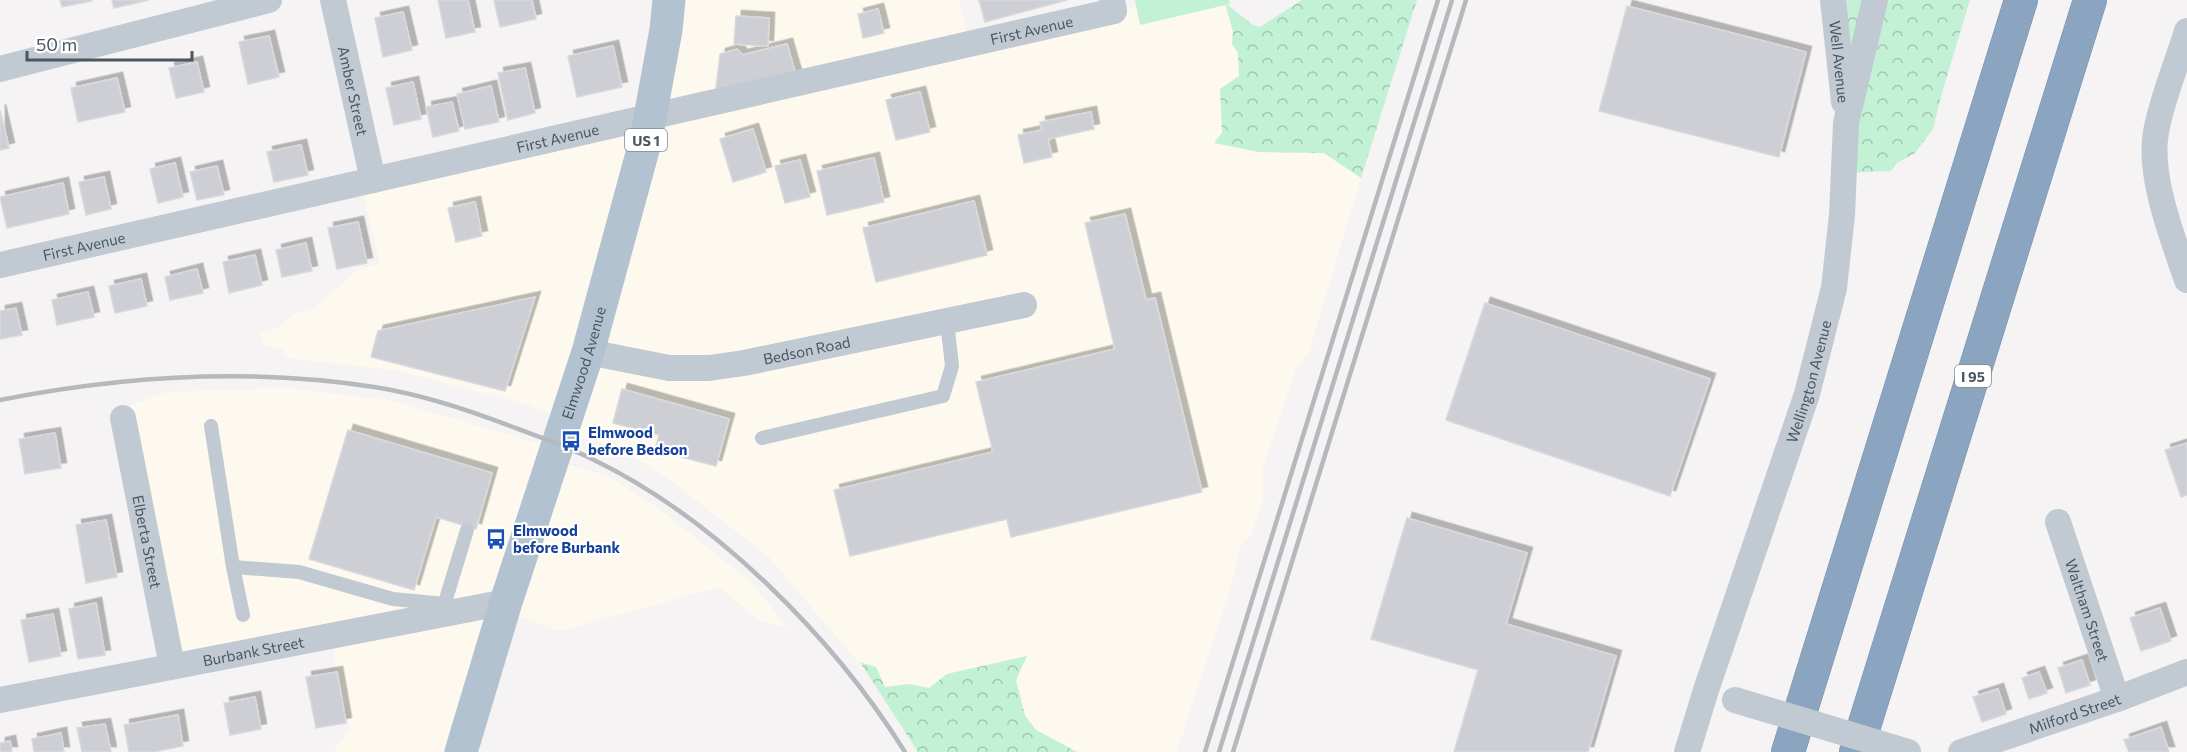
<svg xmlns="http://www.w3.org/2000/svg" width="2187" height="752" font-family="Commissioner,sans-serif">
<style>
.commercial{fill:#fdf9ef}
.grass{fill:#c3f1d5}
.forest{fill:url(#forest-crowns)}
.building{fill:#cdcfd5;stroke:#d7d9de;stroke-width:1.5;filter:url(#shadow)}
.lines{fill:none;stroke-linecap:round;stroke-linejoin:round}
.highway-casing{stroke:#7690ad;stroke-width:34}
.lane{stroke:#c1cad2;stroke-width:14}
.street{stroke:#c1cad2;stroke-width:26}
.primary{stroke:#b3c2d1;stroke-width:33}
.highway{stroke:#8ba5c1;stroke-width:33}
.rail{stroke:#b5b8bd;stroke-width:4.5}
.street-bridge{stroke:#c1cad2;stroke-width:26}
.labels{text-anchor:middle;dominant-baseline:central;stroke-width:4.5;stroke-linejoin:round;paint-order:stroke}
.shield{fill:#fff;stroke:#808990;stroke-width:1.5}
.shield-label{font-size:14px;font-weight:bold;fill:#4a5661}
.street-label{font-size:15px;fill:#4a5661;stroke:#fff}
.transit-label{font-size:15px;font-weight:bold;fill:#164399;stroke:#fff;text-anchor:start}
</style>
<defs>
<pattern id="forest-crowns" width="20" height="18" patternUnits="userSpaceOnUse" patternTransform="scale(1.5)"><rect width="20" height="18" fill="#c3f1d5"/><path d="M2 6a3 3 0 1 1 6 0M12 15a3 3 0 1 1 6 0" fill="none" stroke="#a0c6b0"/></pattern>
<filter id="shadow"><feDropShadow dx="5.5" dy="-5.5" stdDeviation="0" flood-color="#0004"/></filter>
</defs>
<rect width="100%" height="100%" fill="#f5f3f3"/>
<path class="commercial" d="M669 0H959L968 39 1126 10 1167 0 1225 1 1233 32 1232 44 1238 52 1239 76 1220 90 1222 133 1215 142 1259 152 1324 153 1361 178 1308 355 1295 370 1263 466V498L1252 533 1239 548 1236 569 1177 752H1077L1036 730 1025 716 1016 680 1026 656 947 674 930 688 909 684 885 687 876 667 858 662 769 557 674 483 618 447 567 435 564 420 527 404 394 370 285 358 284 349 263 346 260 334 279 327 293 314 312 310 360 268 380 264 361 186 645 122Z
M285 388 388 400 555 448 559 462 608 476 655 506 749 580 787 627 758 620 720 587 560 631 509 613 460 752H333L349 730 350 715 343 708 331 636 180 663 127 407 166 392Z"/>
<path class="grass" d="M1135 0H1229L1230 4 1140 25Z"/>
<path class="forest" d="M1302 0H1417L1361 178 1324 153 1259 152 1214 143 1222 133 1220 89 1239 76 1238 53 1232 44 1233 32 1225 3 1253 25 1260 27Z
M1836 0H1970L1941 96 1933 129 1915 153 1897 163 1891 171 1847 173Z
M1027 656 1016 680 1025 716 1036 730 1077 752H918L860 662 876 667 885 687 909 684 929 688 947 674Z"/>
<path class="building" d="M60 0H92V1L62 7Z
M112 0H149L114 8Z
M438 0H468L475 32 446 38Z
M494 0H532L536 19 500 27Z
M979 0H1067L985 22Z
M1627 6 1806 52 1779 157 1599 111Z
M878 9 884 33 863 38 858 14Z
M403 12 412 50 383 57 375 18Z
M736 16 769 18 768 46 734 44Z
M269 36 279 77 248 84 239 42Z
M787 44 796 75 715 97 720 54 737 49 742 55Z
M613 46 622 87 577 97 568 56Z
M197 62 204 92 176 98 169 68Z
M525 68 535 113 508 120 498 73Z
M117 78 125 112 78 122 71 88Z
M413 82 421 119 394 125 386 88Z
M491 86 499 122 465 129 457 94Z
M920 92 930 132 896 140 886 100Z
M452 102 459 131 433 137 426 107Z
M0 110 9 148 0 150Z
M1091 112 1094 129 1048 139 1052 157 1024 163 1018 135 1042 130 1040 122Z
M753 129 766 172 733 182 720 139Z
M301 145 308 175 274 182 267 152Z
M874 158 884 202 827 215 817 171Z
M800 160 810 197 785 203 775 166Z
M175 163 183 197 158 203 150 169Z
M217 166 224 195 197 200 190 172Z
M104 177 111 209 86 215 79 182Z
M63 183 69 214 7 228 0 197Z
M974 201 987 255 876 282 863 228Z
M475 202 482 236 456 242 448 208Z
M1125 214 1146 300 1155 298 1202 492 1011 537 1007 519 850 556 834 490 993 452 976 382 1115 349 1085 223Z
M358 222 367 263 337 269 328 228Z
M306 243 312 271 282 277 276 250Z
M255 255 262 285 229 293 223 262Z
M197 269 203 293 170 300 165 277Z
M141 279 147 306 115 313 109 286Z
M88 292 94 317 57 325 52 300Z
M535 297 505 391 371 357 378 331Z
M1485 303 1710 379 1670 496 1446 420Z
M16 308 22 335 0 339V311Z
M622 389 729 419 716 466 655 450 659 435 613 423Z
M348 430 492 473 476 529 436 517 414 590 309 559Z
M55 433 61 468 25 474 19 439Z
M2187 443V495L2181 497 2165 450Z
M1407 518 1527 553 1506 624 1616 656 1588 752H1454L1478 670 1371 639Z
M106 520 117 577 86 583 76 525Z
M96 603 105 655 78 659 69 609Z
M2160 608 2171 641 2141 651 2130 618Z
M53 614 61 656 29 662 21 620Z
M2082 660 2090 685 2066 693 2058 668Z
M337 672 346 723 316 728 306 677Z
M2039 672 2047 693 2029 699 2022 678Z
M1998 689 2006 714 1982 722 1973 697Z
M255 697 261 729 230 735 224 703Z
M178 715 183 746 153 752H129L124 725Z
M105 724 111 752H82L77 728Z
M2161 727 2169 752H2129L2124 740Z
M61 733 64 752H34L32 739Z
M10 741 12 752H0V743Z"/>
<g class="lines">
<g class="highway-casing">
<path id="highway" d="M1788 752 2021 0
M1856 752 2090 0"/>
</g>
<path class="lane" d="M211 426 233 567 299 572 393 599 445 604
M762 438 943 396 952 366 947 321
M233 567 243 615
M442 612 467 530"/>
<g class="street">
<path id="s1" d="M333 0 373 180"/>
<path id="s2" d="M1833 0 1844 102"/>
<path d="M2187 31C2177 64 2162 98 2156 132 2148 176 2173 239 2187 280"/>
<path d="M0 69 269 0"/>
<path id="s3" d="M0 265 1114 11 1112 0"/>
<path id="s4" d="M588 352 669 368H709L744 363 1024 305"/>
<path id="s5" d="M123 418 172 666"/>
<path id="s6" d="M2058 522 2117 699"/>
<path id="s7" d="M0 700 506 602"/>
<path id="s8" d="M1687 752 1706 690 1807 394 1834 288 1842 215 1846 123 1875 0"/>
<path id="s9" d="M1961 752 2117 699 2187 672"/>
</g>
<path class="primary" id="s10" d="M461 752 506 602 588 352 646 139 666 30 669 0"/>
<use href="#highway" class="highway"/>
<path class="rail" d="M0 400C122 376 251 368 374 387 420 394 466 409 510 426 537 436 565 446 592 459 715 518 833 637 905 752
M1205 752 1438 0
M1219 752 1452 0
M1233 752 1466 0"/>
<path class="street-bridge" d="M1735 700 1908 752"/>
</g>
<defs>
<g id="bus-bare" transform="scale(1.62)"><path d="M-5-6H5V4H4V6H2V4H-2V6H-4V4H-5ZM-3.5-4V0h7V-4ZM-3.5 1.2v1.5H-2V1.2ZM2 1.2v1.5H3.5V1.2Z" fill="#1a4fb4" stroke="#fff" stroke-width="2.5" paint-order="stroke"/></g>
</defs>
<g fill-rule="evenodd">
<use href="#bus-bare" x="571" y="441"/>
<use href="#bus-bare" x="496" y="539"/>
</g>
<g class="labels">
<g class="shield">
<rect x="625" y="129" width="42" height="22" rx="4.5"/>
<rect x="1955" y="365" width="36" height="22" rx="4.5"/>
</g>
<g class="shield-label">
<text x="646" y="140">US 1</text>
<text x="1973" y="376">I 95</text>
</g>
<g class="street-label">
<text stroke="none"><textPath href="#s3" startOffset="1058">First Avenue</textPath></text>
<text stroke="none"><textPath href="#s2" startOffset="62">Well Avenue</textPath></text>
<text stroke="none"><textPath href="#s1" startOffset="93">Amber Street</textPath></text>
<text stroke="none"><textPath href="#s3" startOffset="572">First Avenue</textPath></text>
<text stroke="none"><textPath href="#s3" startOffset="86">First Avenue</textPath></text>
<text stroke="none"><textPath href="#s4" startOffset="222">Bedson Road</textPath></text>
<text stroke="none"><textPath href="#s10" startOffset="408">Elmwood Avenue</textPath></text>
<text stroke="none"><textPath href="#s8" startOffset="390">Wellington Avenue</textPath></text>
<text stroke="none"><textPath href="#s5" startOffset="126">Elberta Street</textPath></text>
<text stroke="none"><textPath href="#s6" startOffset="93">Waltham Street</textPath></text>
<text stroke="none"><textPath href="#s7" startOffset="258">Burbank Street</textPath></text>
<text stroke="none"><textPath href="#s9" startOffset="120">Milford Street</textPath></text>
</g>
<g class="transit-label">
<text x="588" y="432">Elmwood<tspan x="588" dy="17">before Bedson</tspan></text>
<text x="513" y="530">Elmwood<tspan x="513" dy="17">before Burbank</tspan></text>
</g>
</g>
<path d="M27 51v9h165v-9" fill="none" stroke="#4a5661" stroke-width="3"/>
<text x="36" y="51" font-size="18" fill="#4a5661" stroke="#ffffff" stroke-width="4.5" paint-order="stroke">50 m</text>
</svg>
